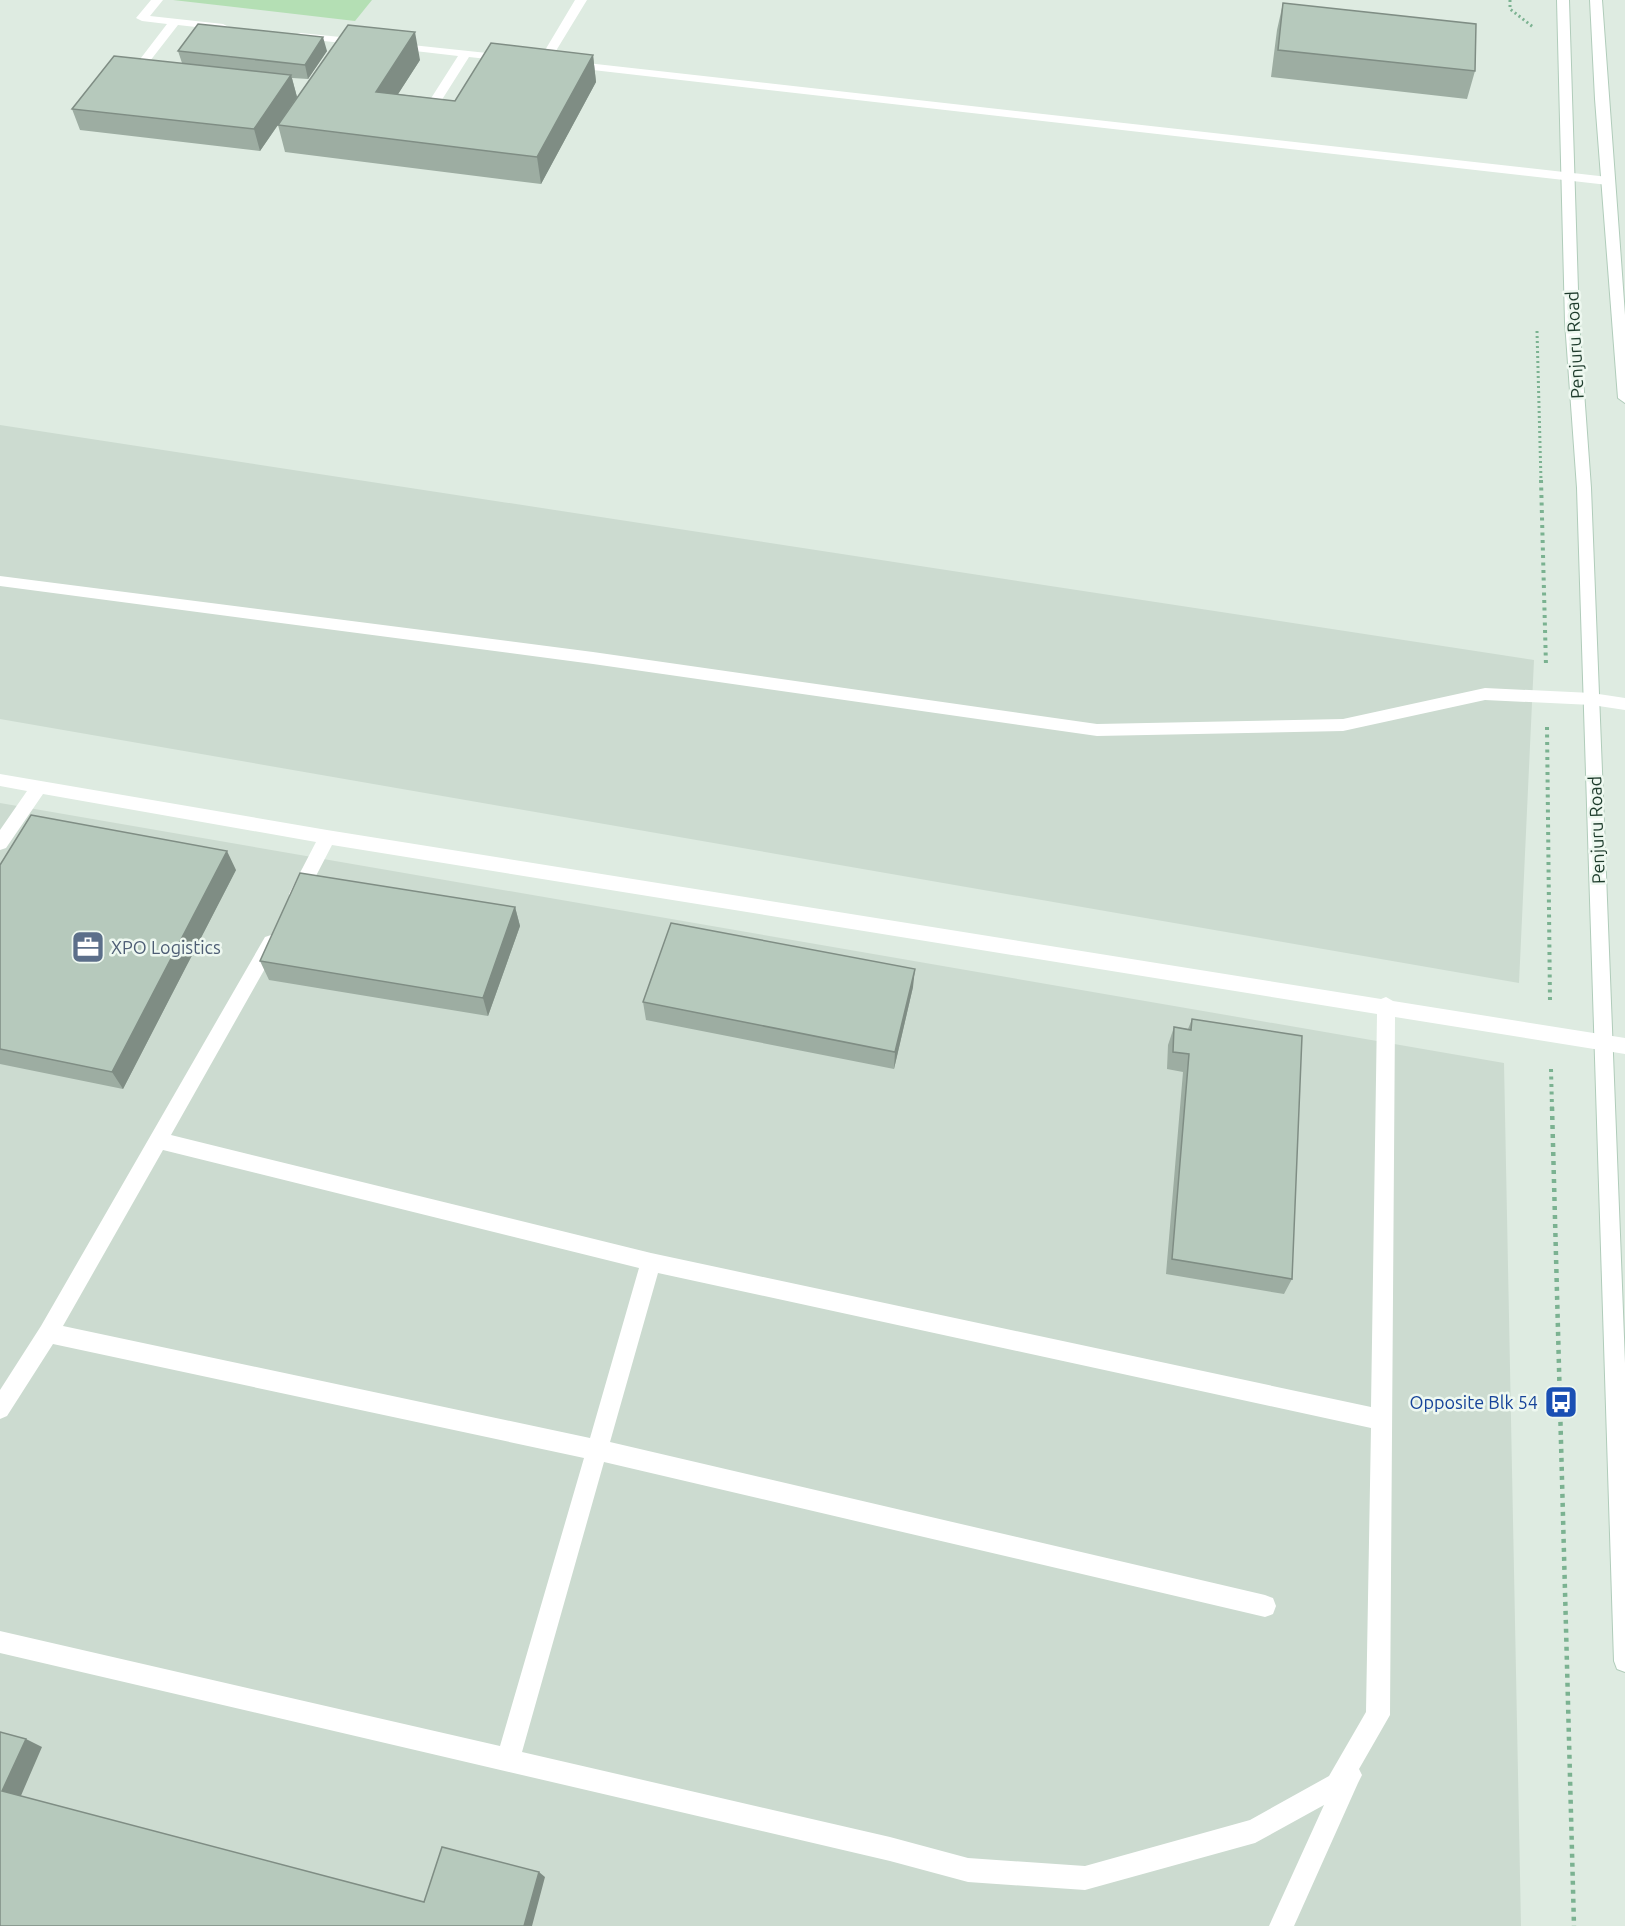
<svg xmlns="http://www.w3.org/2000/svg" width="1625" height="1926" font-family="Ubuntu,sans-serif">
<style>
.built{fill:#ccdbd0}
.green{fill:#b4dfb4}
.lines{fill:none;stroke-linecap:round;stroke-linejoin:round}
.secondary-casing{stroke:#b0ccba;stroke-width:2}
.path-far2{stroke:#7bb291;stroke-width:3;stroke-dasharray:2 3;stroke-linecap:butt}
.path-far1{stroke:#7bb291;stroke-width:4;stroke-dasharray:3 4.5;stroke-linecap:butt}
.path{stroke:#7bb291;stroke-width:4.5;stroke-dasharray:4 5;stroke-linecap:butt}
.service{fill:#fff;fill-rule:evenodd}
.secondary{fill:#fff;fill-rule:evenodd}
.wall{fill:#9dada2}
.shaded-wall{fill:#7f8d84}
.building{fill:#b6c9bc;stroke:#7f8d84;stroke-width:1.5}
.labels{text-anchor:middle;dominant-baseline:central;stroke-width:5;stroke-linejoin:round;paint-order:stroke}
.street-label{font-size:18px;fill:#1e3c2c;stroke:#eef8f0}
.service-label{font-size:18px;fill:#4e5e75;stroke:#eef8f0;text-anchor:start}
.transit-label{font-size:18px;fill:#164399;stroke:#eef8f0;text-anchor:end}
</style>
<rect width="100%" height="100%" fill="#deebe1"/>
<path class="built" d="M0 425 1534 660 1519 983 0 719Z
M0 803 1504 1063 1521 1926H0Z"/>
<path class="green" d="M173 0H372L355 21Z"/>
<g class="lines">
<g class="secondary-casing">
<path id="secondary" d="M1557 0H1569L1579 322 1591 488 1625 1363V1672L1617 1669 1614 1661 1577 488 1565 322Z
M1590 0H1602L1625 315V403L1618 398 1595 99Z"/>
</g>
<path class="path-far2" d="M1510 0V9L1533 27
M1537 331 1541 481"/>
<path class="path-far1" d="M1541 480 1546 666
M1547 727 1550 1002
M1551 1069 1552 1108"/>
<path class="path" d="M1552 1107 1574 1926"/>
<path class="service" d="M151 0H163L150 16 223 24 229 27 223 30 178 25 143 70 147 73 145 75H131V71L167 24 142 21 136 18Z
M575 0H587L551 59 1608 177 1614 181 1608 185 540 64 538 62Z
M301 33 360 39 366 42 360 45 297 38V34Z
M393 43 506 55 512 58 506 61 469 57 431 117 427 118 421 114 458 56 389 48V44Z
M0 576 593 652 1097 724 1343 719 1485 688 1592 693 1625 698V710L1592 705 1485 700 1343 731 1097 736 593 664 0 586Z
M0 774 327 830 1381 999 1386 997 1393 1001 1625 1038V1054L1395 1017 1390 1715 1359 1769 1362 1775 1358 1783 1294 1926H1269L1324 1805 1255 1843 1085 1890 968 1882 890 1861 0 1653V1631L500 1746 584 1458 53 1344 7 1416 0 1419V1390L41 1326 265 937 271 935 277 937 280 942 171 1135 651 1253 1371 1407 1377 1014 332 845 304 899H292L289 894 316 842 43 794 6 848 0 850V830L27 791 0 786ZM163 1150 639 1268 590 1438 63 1326ZM658 1273 1371 1428 1366 1712 1329 1776 1250 1820 1085 1866 968 1858 890 1837 522 1752 604 1462 1265 1617 1273 1614 1276 1606 1273 1598 1265 1595 610 1442Z"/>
<use href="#secondary" class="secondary"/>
</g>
<path class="wall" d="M1283 3 1475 71 1467 99 1271 77 1277 30Z
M178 51H327L308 79 292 78 297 97 283 117 420 60 398 94 455 101 593 55 596 82 541 184 285 152 278 125 260 151 80 130 72 109 182 63Z
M0 865 236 870 123 1089 0 1064Z
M515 907 520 926 488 1016 269 980 260 961Z
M913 987 894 1069 646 1020 643 1002Z
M1192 1019 1292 1279 1284 1294 1166 1274 1183 1072 1167 1069 1168 1045 1174 1027 1188 1029Z"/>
<path class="shaded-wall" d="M415 32 420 60 382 119 376 92Z
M323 37 327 51 308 79 305 65Z
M593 55 596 82 541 184 537 157Z
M291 75 297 97 260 151 254 129Z
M227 851 236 870 123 1089 112 1072Z
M515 907 520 926 488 1016 483 998Z
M915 969 913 987 894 1069 895 1052Z
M26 1739 42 1747 20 1798 2 1791Z
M539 1872 545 1877 532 1926H524Z"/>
<path class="building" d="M1283 3 1476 24 1475 71 1278 50Z
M198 24 323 37 305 65 178 51Z
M348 25 415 32 376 92 455 101 491 43 593 55 537 157 278 125Z
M114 56 291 75 254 129 72 109Z
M31 815 227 851 112 1072 0 1049V865Z
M300 873 515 907 483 998 260 961Z
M671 923 915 969 895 1052 643 1002Z
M1192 1019 1302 1036 1292 1279 1172 1259 1189 1054 1173 1052 1174 1027 1191 1030Z
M0 1732 26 1739 2 1791 424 1902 442 1847 539 1872 524 1926H0Z"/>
<defs>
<g id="office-square" transform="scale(1.725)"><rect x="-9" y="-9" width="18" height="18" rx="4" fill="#5c6f8a" stroke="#eef8f0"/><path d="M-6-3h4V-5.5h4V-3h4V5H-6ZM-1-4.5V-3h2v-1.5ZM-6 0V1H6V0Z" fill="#fff"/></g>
<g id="bus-square" transform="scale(1.725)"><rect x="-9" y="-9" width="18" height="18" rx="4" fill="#1a4fb4" stroke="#eef8f0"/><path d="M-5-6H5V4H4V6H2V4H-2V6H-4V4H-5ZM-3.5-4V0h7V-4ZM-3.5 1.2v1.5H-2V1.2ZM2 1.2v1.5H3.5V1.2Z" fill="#fff"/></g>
</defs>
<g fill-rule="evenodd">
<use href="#office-square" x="88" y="947"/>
<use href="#bus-square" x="1561" y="1402"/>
</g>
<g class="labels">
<g class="street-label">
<text transform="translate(1574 345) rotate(-93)">Penjuru Road</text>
<text transform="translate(1596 830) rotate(-92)">Penjuru Road</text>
</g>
<g class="service-label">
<text x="111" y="947">XPO Logistics</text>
</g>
<g class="transit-label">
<text x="1538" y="1402">Opposite Blk 54</text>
</g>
</g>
</svg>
